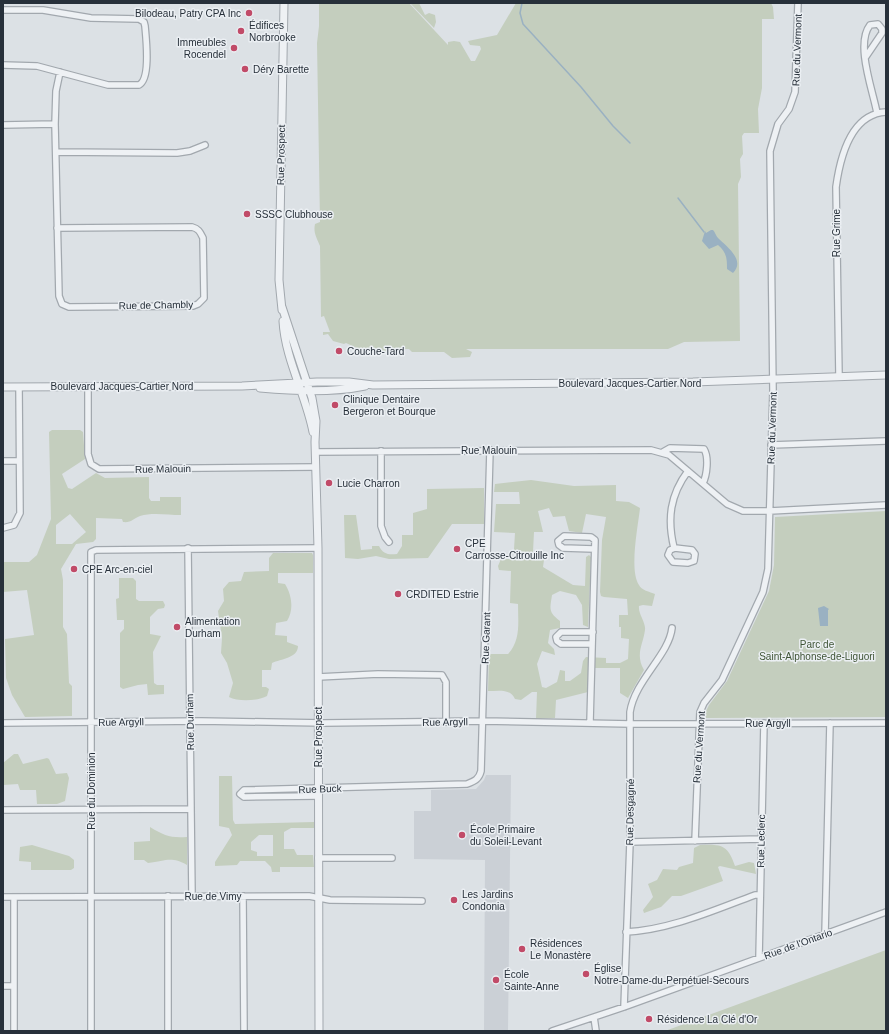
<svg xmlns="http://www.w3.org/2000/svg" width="889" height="1034" font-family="Helvetica,sans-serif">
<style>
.built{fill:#cbd0d6}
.green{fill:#c4cebe;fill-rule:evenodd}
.water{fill:#9ab1c2}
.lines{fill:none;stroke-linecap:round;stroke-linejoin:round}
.stream{stroke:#9ab1c2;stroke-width:1.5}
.minor-casing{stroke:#a2a8ae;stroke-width:8}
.tertiary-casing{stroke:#a2a8ae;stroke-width:9}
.minor{stroke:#eef1f4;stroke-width:5.5}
.tertiary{stroke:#eef1f4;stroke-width:7}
.poi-dot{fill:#c14b68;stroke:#ebeff3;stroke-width:1.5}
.labels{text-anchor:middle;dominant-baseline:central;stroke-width:3;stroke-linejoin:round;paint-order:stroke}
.poi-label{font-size:10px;fill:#27303a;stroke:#ebeff3;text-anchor:start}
.street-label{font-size:10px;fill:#27303a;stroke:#ebeff3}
.park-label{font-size:10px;fill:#3f5436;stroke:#ebeff3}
</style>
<rect width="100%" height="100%" fill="#dce1e5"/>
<path class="built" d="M486 775H511L508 1031H484L485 860 414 859V811H431V790L476 789 484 780Z"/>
<path class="green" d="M319 3H409L448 45V42L454 41 460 42 471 61H475L481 49 480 46 470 45 468 41 497 35 516 3H771L773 7 774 19H762V88L758 109 759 133H744L742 136 743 154 740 159 741 177 738 184 740 341 684 342 668 349H466L472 352 470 357 452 358 444 352H412L409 349H394L381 355 379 353 381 349H359L346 343 344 344 333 341 328 334 323 335V332H330L324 316 321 317 320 246C317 238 313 233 315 224L320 222 317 43 319 26Z
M410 3H419L425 15 429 13 435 15 436 22 434 28Z
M52 430H80L83 432 85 459 62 474 68 488 72 489 96 473 105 478 149 477V498L151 501H160V497H181V515C168 515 152 512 140 516 133 519 131 523 123 522L122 519 96 518V539L93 542 76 544 61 569 63 580V627L67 634 69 683 72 686V716L25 717 12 695 6 678 5 639 34 635 27 590 3 592V562H29L37 555 51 519 49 432ZM70 514 86 532 72 544H56V525Z
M531 480 574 486 616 485V501L629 502 640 508C638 527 629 570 639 585 641 590 650 592 655 594L652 606 643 605 639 606C638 614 646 622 645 630 643 645 635 654 644 670L628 698 620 693V668H588V692L556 700 555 718 536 719 537 692H532L521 700 515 699C510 688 498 691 488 691L489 654H508C521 640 518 622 518 604L510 603 511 571 499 570 498 566 501 559H517V553L514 549 515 533 494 532 496 504H520L519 492H494L495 484ZM549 508 553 517 565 516 569 531 582 533 586 514 606 517 602 540 600 592 601 596 604 597 627 599 628 615H619V627H621V638L629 639 628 659 620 663H606V658L586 657 583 661 581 673 570 681H565V671L560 670 557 682 546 688 542 687 537 664 542 651 555 655 554 649 548 643 550 630 560 628V621C548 612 550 609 552 595L560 591 576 595 582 605 583 625 588 627 591 557 589 555 586 557 585 586 573 585 543 567 545 553 533 552 534 532H543L538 511Z
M484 488V524H452L428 558 389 559 376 556 358 559 345 558 344 515H356L361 550 372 549V546H379C383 554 388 555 397 554L402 546V535H413V513L427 509V489Z
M886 511V717L706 718 704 715 709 705 727 681 769 591 774 565 775 517Z
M273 553H312L313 555V573H278V583L285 584C292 595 294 610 287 621L276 623 275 635 287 636V642L298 646C298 658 281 659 272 663L271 670H262V687H266L269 689 267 696C258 701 238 702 229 697L233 683 227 663 221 653 222 638 218 611 224 601 223 589 229 582 241 581 244 572 269 571V558Z
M119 578H133L136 581V599L139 601H163L165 605 164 608 158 609 150 617V634L161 636 153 652 154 683 157 685H164V694L148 695 147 684 138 685 123 689 120 687V633L124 629V620H117L116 599 119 598Z
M14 754H18L23 764 47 758 49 759 56 774 67 773 69 778 65 801 57 804H37L36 790H20L18 784 3 785V763Z
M219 776H232L233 820 235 824 314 822V828H291L284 832V849H294L297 855H313L314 867H280V872H272L271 867 265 861H240L237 865 215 866V862L232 835 229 828 219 826ZM259 835H273V856H257V852L251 850V842Z
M150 827C165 836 170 838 187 837V865C171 856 166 861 148 863L144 860H134V842L150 841Z
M32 845 69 856 74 860V868L71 870H31V862L19 861 20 847Z
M700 845C722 844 728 845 735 866L749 862 754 863 756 874 720 866 718 867 723 881 681 896H672L661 907 644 913 643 910 653 897 648 884 657 880 663 869 677 870 679 867 693 863 694 848Z
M886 950V1031H665Z"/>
<path class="water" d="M711 230H713C715 232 716 236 718 238 726 246 746 260 733 273L727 269C727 259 727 253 718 245L709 249 702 241 705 231 706 233Z
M824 606 829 609 828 610V626H820L818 608Z"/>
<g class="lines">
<path class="stream" d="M522 3 520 13 523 24 581 87 613 126 630 143
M678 198 704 232"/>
<g class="minor-casing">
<path id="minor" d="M3 10H43L91 18 139 19 144 22 145 26C146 38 151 79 139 85H108L37 66 3 65
M865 58 882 33V29L878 24 870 25C855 44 873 91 877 113
M3 125 55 124
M56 152 177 153 190 151 205 145
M57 228 192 227C199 229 200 232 203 238L204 298 198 304 193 306 69 307 62 304 59 296 55 124 56 91 60 72
M839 376 836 187C840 158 850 114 886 112
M88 386V454L91 464 99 469 315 467
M771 445 886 441
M381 451V526L385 537 389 542
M315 452 651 450 669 455 727 504 743 511H770L886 505
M663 452 670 448 704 449C709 457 707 475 703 483
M3 461H19
M3 528 14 525 20 513 19 387
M188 548 192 896
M674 548C667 519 670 495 688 471
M675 548 692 550 695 554 694 561 688 563 673 562 668 555 670 550Z
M592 644H561L557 641 556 637 561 632H593
M318 677 378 674 442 675 446 682V722
M590 722 595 540 591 537 564 536 558 541 559 545 563 548 594 549
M3 723 201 721 324 723 483 721 631 724 886 723
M318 796 244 797 240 794 244 790 467 784C475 781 479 779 481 771L490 450
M3 810 191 809
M695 841 700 712 704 703 722 680 763 592 768 569 773 390 770 151 778 124 789 109 795 92 798 3
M630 842 761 839
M318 858H392
M168 896V1031
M243 896 244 1031
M3 897 309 896 330 900 422 901
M626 932C670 930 714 910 755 895H760
M825 934 830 723
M759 958 764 723
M3 986H14
M624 1007 630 842V712C635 680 669 655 672 628
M594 1017 596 1031
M14 1031V897
M91 1031V552L96 550 318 548
M552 1031 624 1007 886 912"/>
</g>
<g class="tertiary-casing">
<path id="tertiary" d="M282 307 312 398 316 421 315 442 318 548 319 1031
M282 310 279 280 284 3
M283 321C285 359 306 395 313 432
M3 387 242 386 317 382H349L373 385 693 382 886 375
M260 388C294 391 331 393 365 386"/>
</g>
<use href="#minor" class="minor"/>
<use href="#tertiary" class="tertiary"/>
</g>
<g class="poi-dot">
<circle cx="249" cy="13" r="4"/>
<circle cx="241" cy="31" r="4"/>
<circle cx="234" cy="48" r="4"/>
<circle cx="245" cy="69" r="4"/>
<circle cx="247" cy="214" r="4"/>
<circle cx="339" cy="351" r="4"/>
<circle cx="335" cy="405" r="4"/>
<circle cx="329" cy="483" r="4"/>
<circle cx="457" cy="549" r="4"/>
<circle cx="74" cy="569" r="4"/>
<circle cx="398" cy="594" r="4"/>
<circle cx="177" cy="627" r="4"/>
<circle cx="462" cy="835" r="4"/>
<circle cx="454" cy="900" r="4"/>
<circle cx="522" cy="949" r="4"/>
<circle cx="586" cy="974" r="4"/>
<circle cx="496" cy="980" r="4"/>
<circle cx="649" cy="1019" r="4"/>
</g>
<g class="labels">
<g class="poi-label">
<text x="241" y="13" text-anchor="end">Bilodeau, Patry CPA Inc</text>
<text x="249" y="25">Édifices<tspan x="249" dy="12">Norbrooke</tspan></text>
<text x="226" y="42" text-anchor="end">Immeubles<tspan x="226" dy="12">Rocendel</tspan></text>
<text x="253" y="69">Déry Barette</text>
<text x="255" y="214">SSSC Clubhouse</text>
<text x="347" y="351">Couche-Tard</text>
<text x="343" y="399">Clinique Dentaire<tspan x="343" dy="12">Bergeron et Bourque</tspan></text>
<text x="337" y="483">Lucie Charron</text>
<text x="465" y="543">CPE<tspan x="465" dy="12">Carrosse-Citrouille Inc</tspan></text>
<text x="82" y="569">CPE Arc-en-ciel</text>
<text x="406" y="594">CRDITED Estrie</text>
<text x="185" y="621">Alimentation<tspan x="185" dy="12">Durham</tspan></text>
<text x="470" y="829">École Primaire<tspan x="470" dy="12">du Soleil-Levant</tspan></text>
<text x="462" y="894">Les Jardins<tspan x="462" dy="12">Condonia</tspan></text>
<text x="530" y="943">Résidences<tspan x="530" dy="12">Le Monastère</tspan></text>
<text x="594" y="968">Église<tspan x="594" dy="12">Notre-Dame-du-Perpétuel-Secours</tspan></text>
<text x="504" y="974">École<tspan x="504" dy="12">Sainte-Anne</tspan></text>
<text x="657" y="1019">Résidence La Clé d'Or</text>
</g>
<g class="street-label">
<text transform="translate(797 50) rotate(-88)">Rue du Vermont</text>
<text transform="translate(281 155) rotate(-89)">Rue Prospect</text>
<text transform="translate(836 233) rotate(-90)">Rue Grime</text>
<text transform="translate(156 305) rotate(-1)">Rue de Chambly</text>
<text x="630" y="383">Boulevard Jacques-Cartier Nord</text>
<text x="122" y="386">Boulevard Jacques-Cartier Nord</text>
<text transform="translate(772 428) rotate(-88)">Rue du Vermont</text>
<text x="489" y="450">Rue Malouin</text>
<text transform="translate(163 469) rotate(-1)">Rue Malouin</text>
<text transform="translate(486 638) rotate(-88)">Rue Garant</text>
<text transform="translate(121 722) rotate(-1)">Rue Argyll</text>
<text transform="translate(190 722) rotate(-91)">Rue Durham</text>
<text transform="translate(445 722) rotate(-1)">Rue Argyll</text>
<text x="768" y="723">Rue Argyll</text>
<text transform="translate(318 737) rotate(-90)">Rue Prospect</text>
<text transform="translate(699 747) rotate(-86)">Rue du Vermont</text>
<text transform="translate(320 789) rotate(-2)">Rue Buck</text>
<text transform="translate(91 791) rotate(-90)">Rue du Dominion</text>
<text transform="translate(630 812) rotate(-89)">Rue Desgagné</text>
<text transform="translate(761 841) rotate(-89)">Rue Leclerc</text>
<text x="213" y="896">Rue de Vimy</text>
<text transform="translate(798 944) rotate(-20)">Rue de l'Ontario</text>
</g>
<g class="park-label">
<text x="817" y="644">Parc de<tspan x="817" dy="12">Saint-Alphonse-de-Liguori</tspan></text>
</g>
</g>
<rect width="889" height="1034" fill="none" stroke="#27303a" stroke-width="8"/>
</svg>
